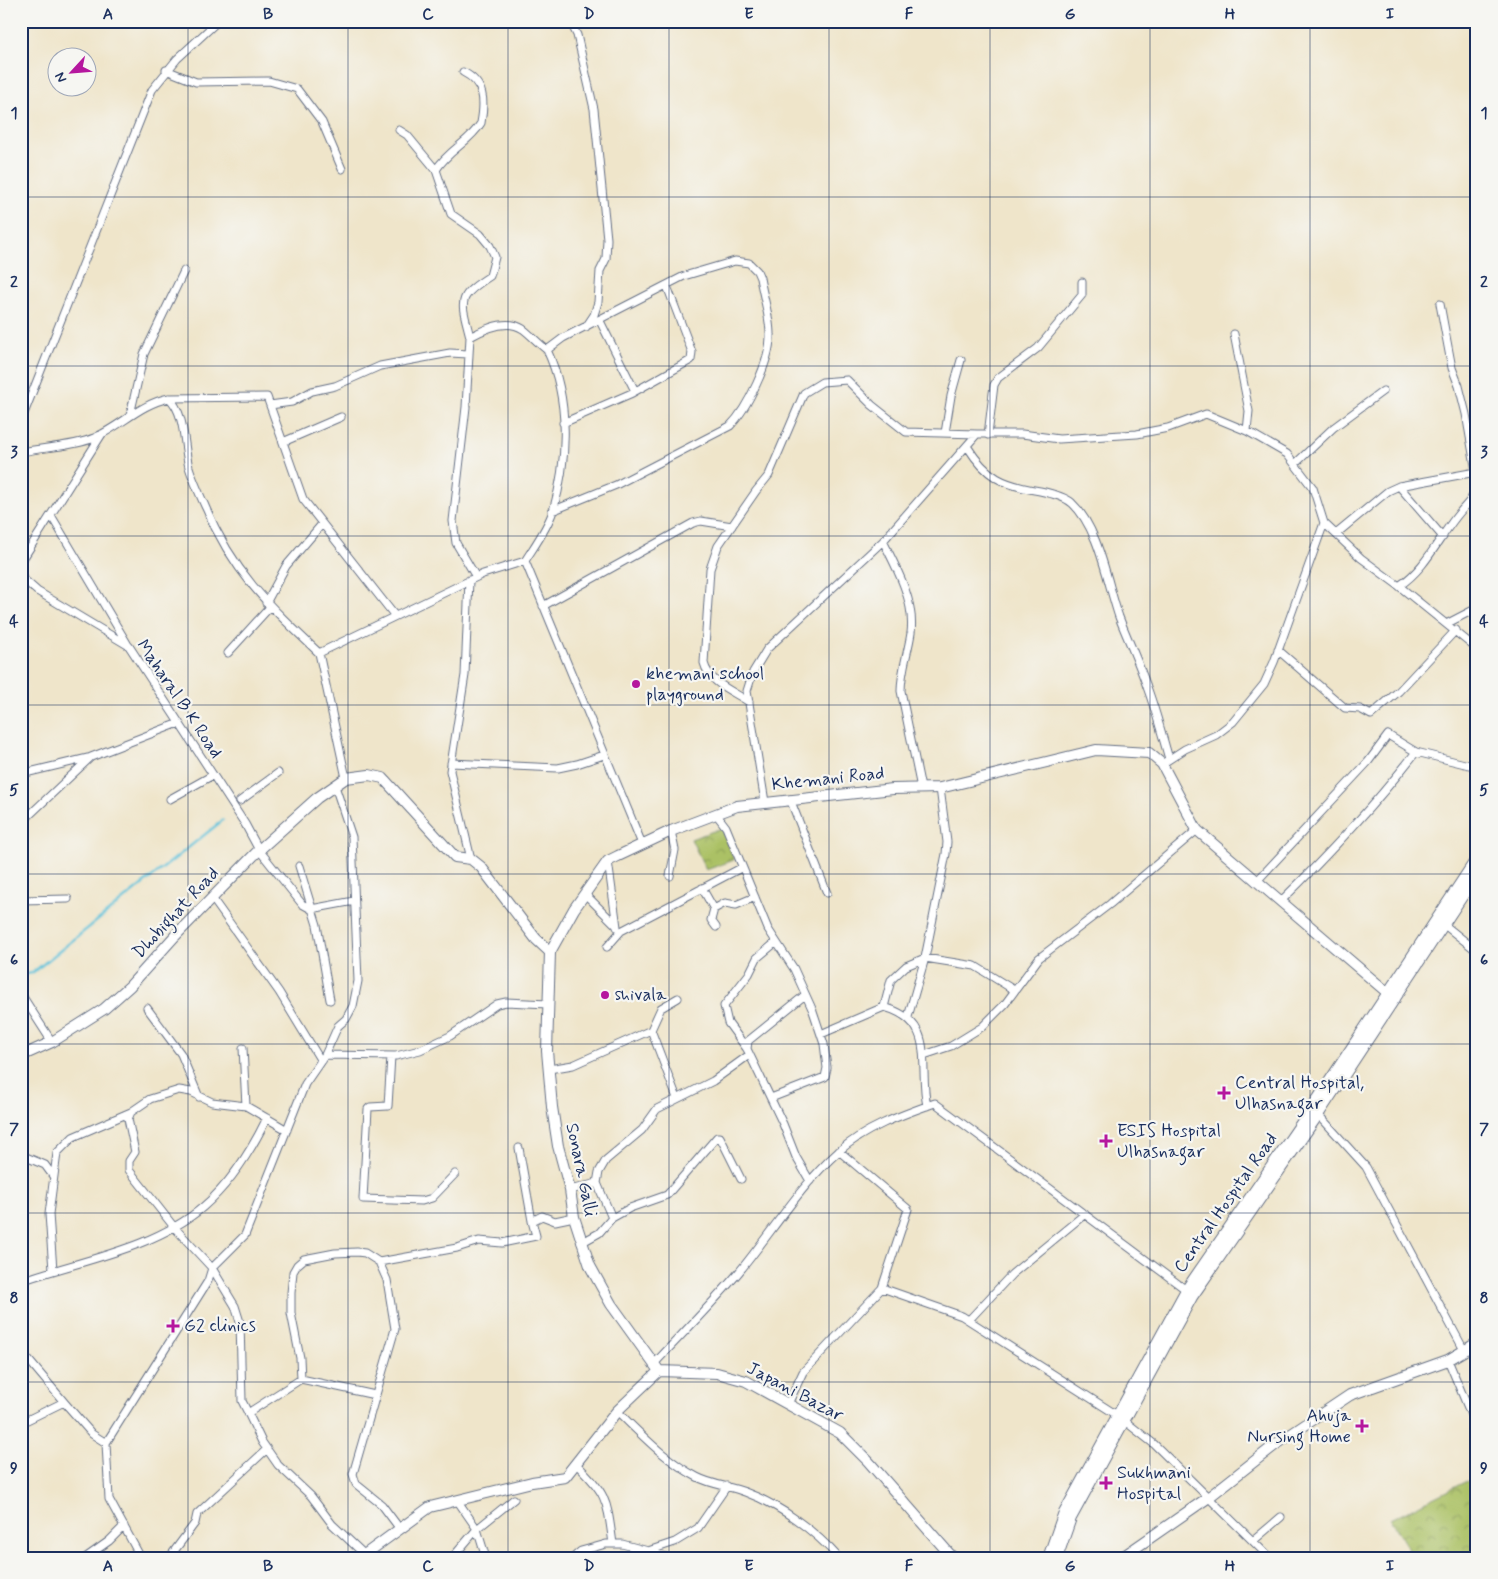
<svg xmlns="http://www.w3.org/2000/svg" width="1498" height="1579" font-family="Mynerve,sans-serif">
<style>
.park{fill:url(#park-crowns);stroke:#637862}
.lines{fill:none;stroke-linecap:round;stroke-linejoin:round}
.stream{stroke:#5bc1d9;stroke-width:2.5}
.street-casing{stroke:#656f84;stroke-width:9}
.secondary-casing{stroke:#656f84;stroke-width:12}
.street{stroke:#fff;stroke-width:7}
.secondary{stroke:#fff;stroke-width:10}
.grid{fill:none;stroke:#1b2f5e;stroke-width:1;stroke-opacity:0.55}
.poi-dot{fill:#b5179e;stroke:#f6f6f2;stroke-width:2}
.labels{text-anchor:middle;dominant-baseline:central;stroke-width:4.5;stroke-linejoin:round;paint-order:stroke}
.poi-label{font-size:18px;fill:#1b2f5e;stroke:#f6f6f2;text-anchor:start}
.street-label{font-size:18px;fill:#1b2f5e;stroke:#f6f6f2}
.neatline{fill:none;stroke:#1b2f5e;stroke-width:2}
.grid-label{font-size:16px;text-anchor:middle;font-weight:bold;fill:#1b2f5e}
</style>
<defs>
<pattern id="park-crowns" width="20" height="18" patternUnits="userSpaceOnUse" patternTransform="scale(1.25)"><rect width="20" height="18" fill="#abc165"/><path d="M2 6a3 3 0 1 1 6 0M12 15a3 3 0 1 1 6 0" fill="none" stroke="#8a9d56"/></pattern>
</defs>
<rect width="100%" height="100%" fill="#f6f6f2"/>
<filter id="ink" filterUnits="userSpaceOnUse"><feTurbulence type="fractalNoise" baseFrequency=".02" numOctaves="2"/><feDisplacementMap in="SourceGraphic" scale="10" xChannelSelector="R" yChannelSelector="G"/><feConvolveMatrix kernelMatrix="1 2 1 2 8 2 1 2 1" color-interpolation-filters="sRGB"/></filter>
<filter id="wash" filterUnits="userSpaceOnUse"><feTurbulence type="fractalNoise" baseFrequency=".0096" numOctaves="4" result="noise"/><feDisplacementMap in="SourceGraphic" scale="20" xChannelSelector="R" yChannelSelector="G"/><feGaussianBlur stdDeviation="1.12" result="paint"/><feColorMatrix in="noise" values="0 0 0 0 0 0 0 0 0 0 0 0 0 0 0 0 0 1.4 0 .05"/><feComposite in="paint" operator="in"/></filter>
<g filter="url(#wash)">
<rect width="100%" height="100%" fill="#efe5ca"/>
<path class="park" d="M722 828 734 860 706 870 691 839Z
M1477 1476V1558H1414L1390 1519Z"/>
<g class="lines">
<path class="stream" d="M21 975 32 973 223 820"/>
</g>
</g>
<g filter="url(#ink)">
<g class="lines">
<g class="street-casing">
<path id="street" d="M570 21 577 35 594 109 607 239 606 259 600 271 598 302 594 315 586 327
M166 70 196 82 269 81 297 89 322 122 342 169
M399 130 407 135 436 170 451 214 480 234 490 246 495 257 490 276C456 298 461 300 470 337
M436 170C448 150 470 142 481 123 485 101 485 83 463 72
M1440 304 1452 368 1459 386 1466 414 1477 477
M600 321 635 391
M1234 334 1249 411 1247 431
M169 398C186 414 183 445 189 467 193 480 199 493 205 506 233 572 267 604 319 653
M270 405 292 402 312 391 335 386 380 366 450 353 468 354
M130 415 144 354 184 271
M21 421 152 90 177 59 218 21
M563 423 632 393 691 360 692 352 667 286
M945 433 951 396 961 360
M988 435 994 385 998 378 1038 348 1082 295V282
M283 442 341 417
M967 446C987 478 1003 485 1040 491 1050 493 1064 496 1072 503 1099 528 1107 582 1119 617 1128 640 1139 663 1147 687 1156 711 1162 735 1169 759
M21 452C45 447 72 447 94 438 121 426 140 404 169 398L267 397 303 499 395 616
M1295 464 1333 428 1383 391
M1399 486 1443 537
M552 511 616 485 730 426C747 409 771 360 770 335 770 316 763 296 760 278L757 271 749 263 735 261 684 276 563 338 547 350C570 399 568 460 553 511 547 529 535 545 525 561L642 844
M52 517 128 645
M1324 523 1361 558 1399 586C1425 569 1437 541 1456 517 1466 504 1472 502 1477 485
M1336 534 1388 491 1399 486 1476 472
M883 541C897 569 915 601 911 633 908 653 901 671 901 691L921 788
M21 562 102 434
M21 577 37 591 129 646 245 824 259 850 302 904 311 909 354 901
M476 577 456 543 453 521 466 407 470 337C484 329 507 318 523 329 531 335 539 344 547 350
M469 580 465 675 450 771 471 859
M1399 586 1477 649
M266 603 286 566 322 524
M543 606 693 523 701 521 732 526
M1448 623 1477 608
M1278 650 1345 708 1360 709 1371 715 1399 691 1456 630
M228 653 270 607
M749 702C733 691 709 683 704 663L710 569 718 546 756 491 769 475 804 393 822 382 847 380 872 405 906 432 977 434
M451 763 558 768 577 764 604 755
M21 774 88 758
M346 778 319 653 483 574 525 561
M170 799 213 775
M790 799 827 893
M240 801 278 773
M765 802 747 691 753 672 767 649 883 541 977 434H1022L1059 439 1137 434 1168 428 1206 414 1247 431 1287 454 1313 488 1324 523 1274 662 1264 684 1233 722 1216 735 1185 749 1162 764
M716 814 726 827 768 929 794 969 813 1011 824 1044 827 1068 825 1077 771 1098
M21 823 91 757 179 723
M608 861 617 927
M299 866 317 925 330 1000
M670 876 675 850 671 831
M1256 882 1368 762 1388 735 1416 752 1469 765 1477 764
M702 888 714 909
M585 894 616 925
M212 898 279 992 321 1061
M21 900 68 899
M1280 902C1330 853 1373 807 1416 752
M1442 923 1477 951
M716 927 711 920 714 909 725 903 736 905 755 897
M775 943 757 958 749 974 724 1006 728 1023 747 1049 783 1124 796 1157 810 1181
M607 947 621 931 741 868
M21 994 52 1042
M884 1007 891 980 906 966 925 958 975 966 1014 990
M147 1008 181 1054 199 1097
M908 1017 925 958 946 854 947 842 940 788
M651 1030 677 1098
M821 1034 884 1007C938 1022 918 1064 927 1106
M243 1048 246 1106
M747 1049 748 1041 805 995
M325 1055 396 1056 420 1050 450 1036 497 1004 506 1002 548 1004
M924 1055 951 1046 982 1027 1005 1004 1039 958 1110 904 1197 830
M391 1056 388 1106 370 1107 368 1109 363 1199 422 1201 432 1198 455 1174
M549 1069 573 1065 651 1030 661 1008 678 998
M1316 1112 1366 1167 1464 1350
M519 1148 532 1221
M839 1151 908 1209 882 1288 962 1316 1117 1415 1154 1444 1270 1558
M21 1155 45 1165 53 1176
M570 1190 597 1183
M612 1218 597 1183 599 1172 606 1160 642 1130 657 1109 713 1081 749 1055
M581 1243 599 1233 612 1218 630 1208 667 1195 717 1137H720L741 1179
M379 1262 387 1280 395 1329 353 1474 356 1484 382 1505 400 1529
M53 1270 49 1214 57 1153 73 1137 131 1112
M21 1281C81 1260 154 1249 203 1207 231 1183 251 1151 267 1118
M969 1320 1012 1274 1085 1214
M21 1351 64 1402
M1448 1360 1477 1429
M654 1364C682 1334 712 1304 739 1272 772 1232 799 1187 838 1152 865 1128 901 1115 935 1103L1189 1292
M301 1379 375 1395
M788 1404 803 1372 882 1288
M617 1411C642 1435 666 1461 697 1477 712 1485 730 1486 745 1492 780 1505 814 1530 839 1558
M248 1413 242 1401 240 1322 235 1306 212 1268 174 1227 129 1170V1161L135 1152 128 1119 131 1112 150 1099 179 1090 191 1092 212 1102 246 1106 287 1130
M21 1423 64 1402 92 1434 106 1443
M575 1463C608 1494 607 1501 613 1544
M457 1500 477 1529 486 1558
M1253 1541 1281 1517
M649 1551 668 1558
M365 1555 332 1524 311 1496 278 1465 262 1442 248 1413 301 1379 300 1358 291 1313V1293L293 1272 297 1265 304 1259 335 1253 357 1252 365 1253 379 1262 457 1248 479 1241 502 1243 536 1236 532 1221 542 1216 555 1221 574 1217
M85 1558 109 1541 124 1526
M141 1558 109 1499 106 1443 208 1281 212 1268 245 1235 305 1084 325 1055 338 1026 346 1019 353 1006 358 981 352 837 335 786
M169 1558 195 1523 197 1514 267 1449
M452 1558 477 1529 514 1499
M573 1558 581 1551 606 1544H622L648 1551 675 1542 698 1528 727 1486"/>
</g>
<g class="secondary-casing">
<path id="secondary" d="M21 1056 52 1042 104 1009 130 986 174 937 259 850 317 798 346 778 369 775 383 778 455 857 471 859 481 867 536 939 550 952
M659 1371 611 1304 590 1266 574 1217 570 1190 558 1146 552 1107 547 1051 550 952 574 909 608 861 618 856 671 831 737 806 893 789 940 788 1096 750 1149 753 1162 764 1197 830 1395 999
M659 1371 717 1373 746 1381 840 1433 868 1461 953 1558
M360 1558 430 1507 532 1482 565 1477 617 1411 659 1371
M1048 1558 1063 1515 1186 1290 1311 1109 1477 858
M1057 1558 1071 1518 1192 1297 1318 1115 1477 874
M1121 1558 1209 1497 1275 1445 1350 1395 1448 1360 1477 1343"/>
</g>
<use href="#street" class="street"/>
<use href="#secondary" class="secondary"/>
</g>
</g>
<path class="grid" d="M188 21V1558M348 21V1558M508 21V1558M669 21V1558M829 21V1558M990 21V1558M1150 21V1558M1310 21V1558M21 197H1477M21 366H1477M21 536H1477M21 705H1477M21 874H1477M21 1044H1477M21 1213H1477M21 1382H1477"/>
<g class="poi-dot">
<circle cx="636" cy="684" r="5"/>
<circle cx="605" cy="995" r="5"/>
<path d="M1221.5 1085.5h5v5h5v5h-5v5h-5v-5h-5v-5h5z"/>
<path d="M1103.5 1133.5h5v5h5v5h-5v5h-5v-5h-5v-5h5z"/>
<path d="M170.5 1318.5h5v5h5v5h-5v5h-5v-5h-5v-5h5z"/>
<path d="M1359.5 1418.5h5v5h5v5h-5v5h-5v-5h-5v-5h5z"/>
<path d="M1103.5 1475.5h5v5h5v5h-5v5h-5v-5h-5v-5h5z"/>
</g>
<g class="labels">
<g class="poi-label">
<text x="646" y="674">khemani school<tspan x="646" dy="21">playground</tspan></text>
<text x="615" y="995">shivala</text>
<text x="1235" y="1083">Central Hospital,<tspan x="1235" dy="21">Ulhasnagar</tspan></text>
<text x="1117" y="1131">ESIS Hospital<tspan x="1117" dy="21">Ulhasnagar</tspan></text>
<text x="184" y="1326">G2 clinics</text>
<text x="1351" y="1416" text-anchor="end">Ahuja<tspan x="1351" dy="21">Nursing Home</tspan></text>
<text x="1117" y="1473">Sukhmani<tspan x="1117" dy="21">Hospital</tspan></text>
</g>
<g class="street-label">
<text transform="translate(179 699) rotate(56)">Maharal B K Road</text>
<text transform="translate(828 779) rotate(-6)">Khemani Road</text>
<text transform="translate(176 913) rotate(-47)">Dhobighat Road</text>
<text transform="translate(581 1170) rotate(78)">Sonara Galli</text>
<text transform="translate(1226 1203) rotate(-55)">Central Hospital Road</text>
<text transform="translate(795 1392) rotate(28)">Japani Bazar</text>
</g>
</g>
<rect width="1498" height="1579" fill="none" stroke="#f6f6f2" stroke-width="55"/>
<g transform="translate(72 72) rotate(244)"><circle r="24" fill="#f6f6f2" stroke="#9ea6b7"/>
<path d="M0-4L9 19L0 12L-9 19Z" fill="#b5179e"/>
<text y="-8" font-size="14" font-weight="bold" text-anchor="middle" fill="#1b2f5e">N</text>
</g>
<rect x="28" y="28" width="1442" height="1524" class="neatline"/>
<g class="grid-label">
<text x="108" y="19">A</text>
<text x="268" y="19">B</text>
<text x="428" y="19">C</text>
<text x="589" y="19">D</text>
<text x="749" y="19">E</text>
<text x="909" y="19">F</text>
<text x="1070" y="19">G</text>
<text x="1230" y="19">H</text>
<text x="1390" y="19">I</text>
<text x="14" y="118">1</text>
<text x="1484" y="118">1</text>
<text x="14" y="287">2</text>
<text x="1484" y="287">2</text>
<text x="14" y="457">3</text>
<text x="1484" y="457">3</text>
<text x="14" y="626">4</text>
<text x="1484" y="626">4</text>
<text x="14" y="795">5</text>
<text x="1484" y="795">5</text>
<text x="14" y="965">6</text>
<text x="1484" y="965">6</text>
<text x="14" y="1134">7</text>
<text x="1484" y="1134">7</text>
<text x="14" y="1303">8</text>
<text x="1484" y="1303">8</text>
<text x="14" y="1473">9</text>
<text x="1484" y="1473">9</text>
<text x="108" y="1571">A</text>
<text x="268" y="1571">B</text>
<text x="428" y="1571">C</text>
<text x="589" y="1571">D</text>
<text x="749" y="1571">E</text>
<text x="909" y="1571">F</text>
<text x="1070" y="1571">G</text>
<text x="1230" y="1571">H</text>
<text x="1390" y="1571">I</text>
</g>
</svg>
